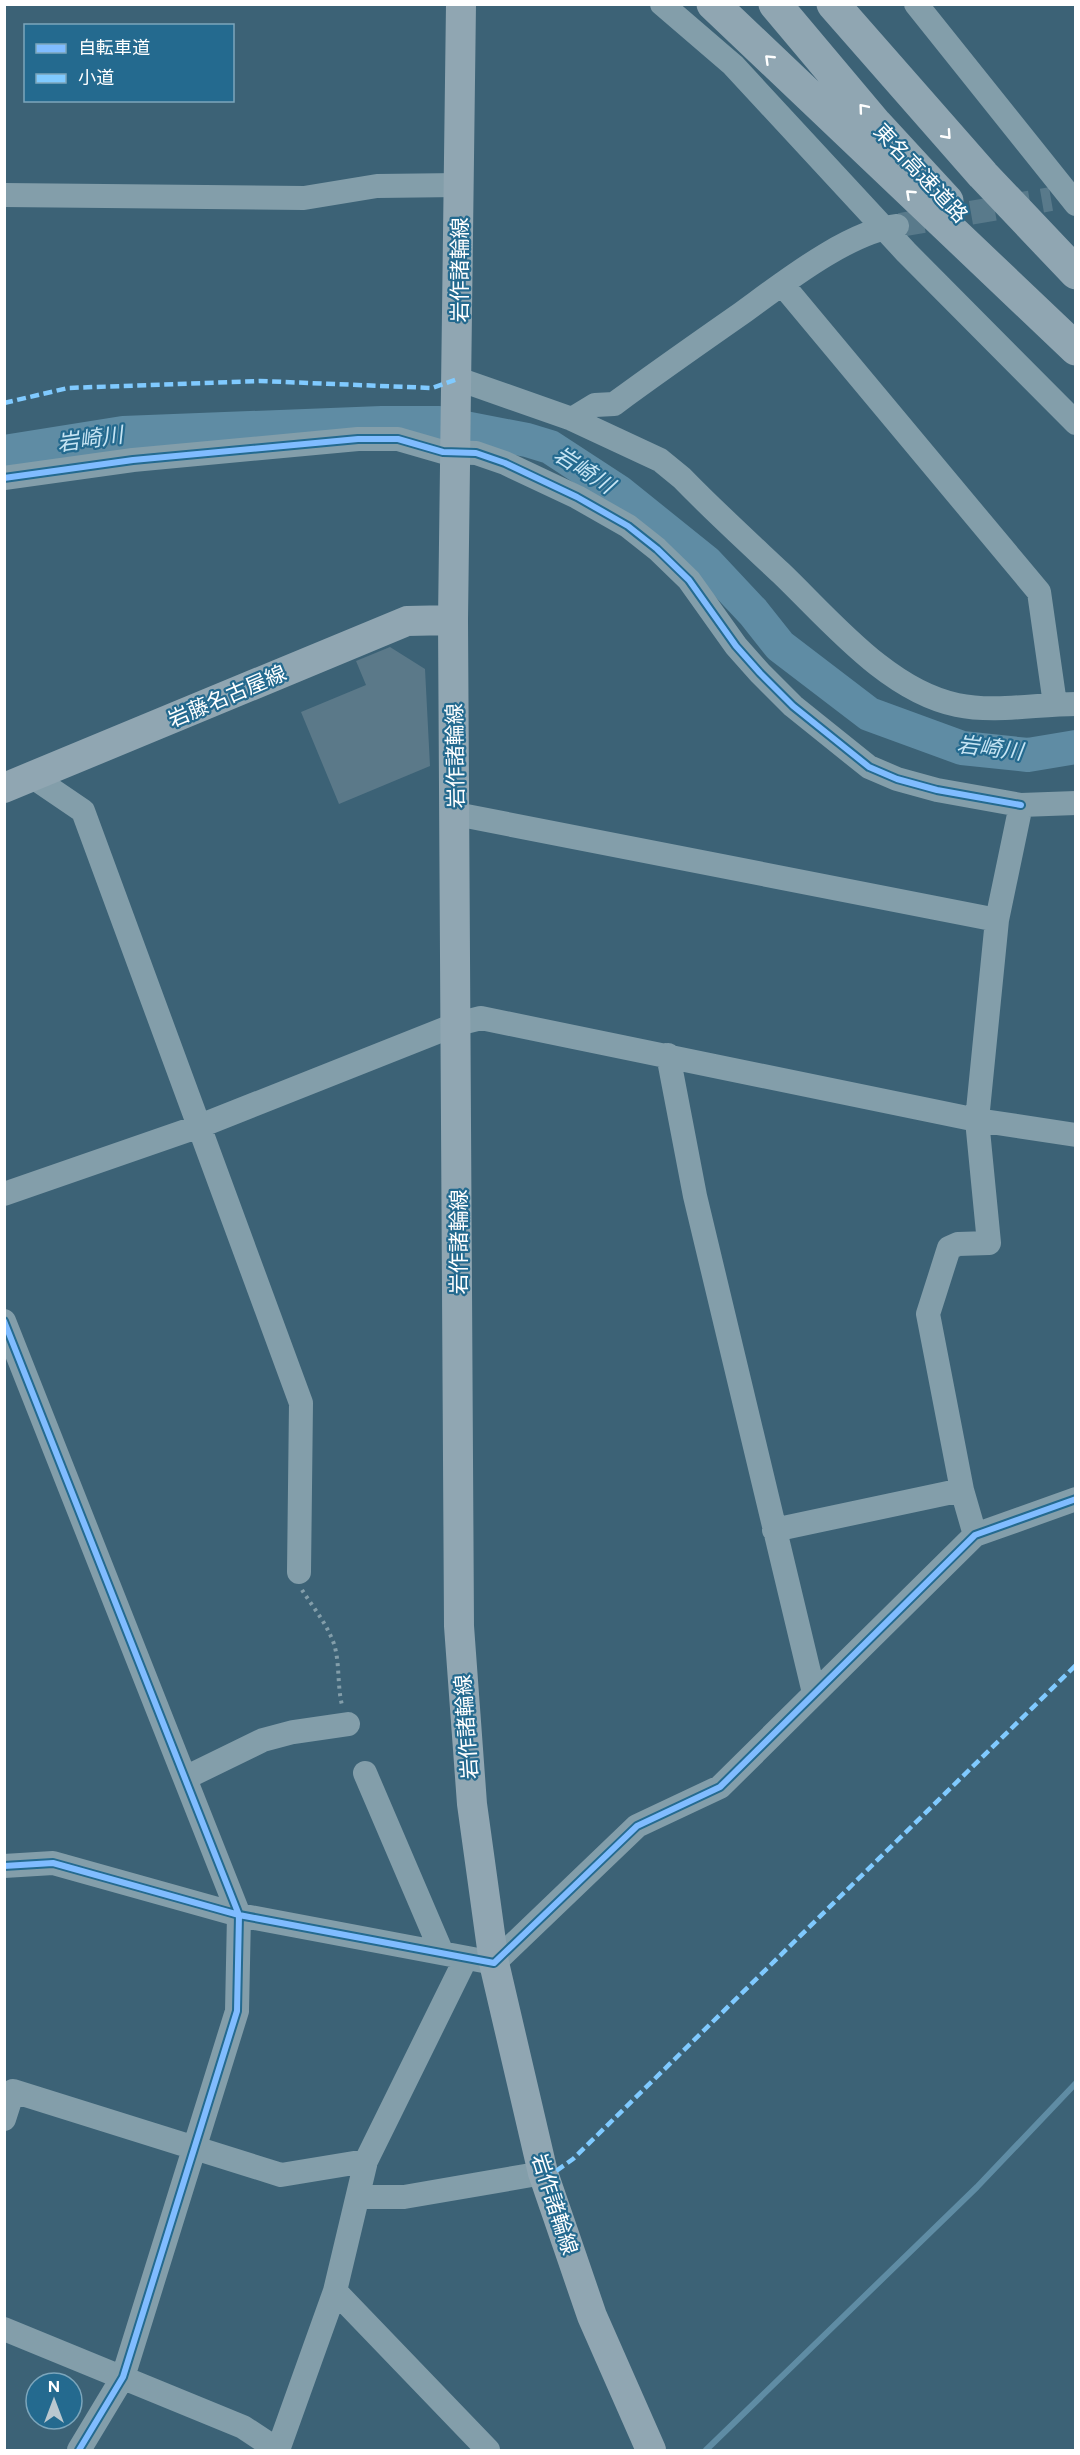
<svg xmlns="http://www.w3.org/2000/svg" width="1080" height="2455" font-family="Figtree,'Noto Sans JP',sans-serif">
<style>
.lines{fill:none;stroke-linecap:round;stroke-linejoin:round}
.stream{stroke:#5f8ca4;stroke-width:6}
.river{stroke:#5f8ca4;stroke-width:34}
.building{fill:#5b7989}
.minor-tunnel{stroke:#597a8b;stroke-width:24;stroke-dasharray:24 12;stroke-linecap:butt}
.path{stroke:#839eaa;stroke-width:4;stroke-dasharray:3 4.5;stroke-linecap:butt}
.minor{stroke:#839eaa;stroke-width:24}
.major{stroke:#90a6b2;stroke-width:30}
.highway{stroke:#90a6b2;stroke-width:33}
.quiet{stroke:#80caff;stroke-width:4.5;stroke-dasharray:9 4.5;stroke-linecap:butt}
.cycleway-casing{stroke:#246a8f;stroke-width:10}
.cycleway{stroke:#80bcff;stroke-width:6}
.oneway{stroke:#fff}
.labels{text-anchor:middle;dominant-baseline:central;stroke-width:4.5;stroke-linejoin:round;paint-order:stroke}
.street-label{font-size:21px;fill:#fff;stroke:#246a8f}
.water-label{font-size:22px;font-style:italic;fill:#c7e5f4;stroke:#246a8f}
</style>
<rect width="100%" height="100%" fill="#3c6276"/>
<g class="lines">
<path class="stream" d="M706 2450 977 2187 1076 2083"/>
<path class="river" d="M4 452 123 433 382 423H439L527 440 550 447 619 492 706 562 753 612 780 646 869 714 962 748 1028 755 1076 747"/>
</g>
<path class="building" d="M390 647 425 669 430 766 339 804 301 712 366 685 356 661Z"/>
<g class="lines">
<path class="minor-tunnel" d="M900 225 1051 199"/>
<path class="path" d="M302 1590C313 1607 327 1624 334 1644 340 1663 337 1685 342 1705"/>
<path class="minor" d="M662 4 733 65 906 252 1076 423
M916 4 1076 204
M4 195 304 198 377 186 459 185
M782 284 1039 592 1055 704
M458 379 572 419 595 405 614 404C656 373 699 343 742 313 782 284 849 231 897 226
M572 419 660 460 682 478C714 511 748 542 781 573 830 620 888 691 957 705 995 713 1037 704 1076 704
M4 478 133 460 358 439H398L443 452 476 453 505 463 577 497 628 526 657 549 689 580 736 646 760 673 793 706 869 767 897 779 937 790 1021 805
M33 777 83 811 301 1403 299 1572
M456 814 997 920
M668 1055 695 1196 814 1693
M4 1194 200 1126 457 1024 481 1018 977 1120 1076 1135
M4 1321 239 1915 237 2011 123 2377 79 2450
M774 1530 962 1490
M975 1535 962 1490 928 1314 949 1248 958 1244 989 1243 977 1120 997 920 1021 805 1076 803
M365 1773 442 1953
M185 1778 263 1740 293 1732 348 1724
M4 1866 53 1863 239 1915 494 1963 637 1826 720 1787 975 1535 1076 1499
M4 2119 13 2091 281 2175 366 2161
M358 2197H404L543 2173
M335 2291 488 2450
M4 2329 243 2427 278 2450
M278 2450 335 2291 366 2161 466 1958"/>
<path class="major" d="M461 4 453 620 459 1626 472 1804 494 1963 543 2173 592 2316 651 2450
M4 788 407 621 453 620"/>
<path class="highway" d="M713 4 1076 349
M775 4 876 124 947 201
M833 4 983 175 1076 273"/>
<path class="quiet" d="M4 403 68 388 260 381 432 388 458 379
M543 2173 556 2171 573 2159 1076 1665"/>
<g class="cycleway-casing">
<path id="cycleway" d="M4 478 133 460 358 439H398L443 452 476 453 505 463 577 497 628 526 657 549 689 580 736 646 760 673 793 706 869 767 897 779 937 790 1021 805
M4 1321 239 1915 237 2011 123 2377 79 2450
M4 1866 53 1863 239 1915 494 1963 637 1826 720 1787 975 1535 1076 1499"/>
</g>
<use href="#cycleway" class="cycleway"/>
</g>
<defs><path id="oneway-chevron" d="M-2-3.5L2.5 0L-2 3.5" fill="none" stroke-width="1.6" stroke-linecap="round" stroke-linejoin="round" transform="scale(1.5)"/></defs>
<g class="oneway">
<use href="#oneway-chevron" transform="translate(769 59) rotate(-136)"/>
<use href="#oneway-chevron" transform="translate(863 108) rotate(-130)"/>
<use href="#oneway-chevron" transform="translate(947 135) rotate(48)"/>
<use href="#oneway-chevron" transform="translate(910 194) rotate(-137)"/>
</g>
<g class="labels">
<g class="street-label">
<text transform="translate(921 173) rotate(47)">東名高速道路</text>
<text transform="translate(459 270) rotate(-90)">岩作諸輪線</text>
<text transform="translate(227 696) rotate(-23)">岩藤名古屋線</text>
<text transform="translate(455 756) rotate(-91)">岩作諸輪線</text>
<text transform="translate(458 1242) rotate(-90)">岩作諸輪線</text>
<text transform="translate(466 1727) rotate(-94)">岩作諸輪線</text>
<text transform="translate(555 2204) rotate(72)">岩作諸輪線</text>
</g>
<g class="water-label">
<text transform="translate(90 439) rotate(-8)">岩崎川</text>
<text transform="translate(584 470) rotate(33)">岩崎川</text>
<text transform="translate(990 748) rotate(7)">岩崎川</text>
</g>
</g>
<rect width="1080" height="2455" fill="none" stroke="#ffffff" stroke-width="12"/>
<rect x="24" y="24" width="210" height="78" fill="#246a8f" stroke="#7ca6bc" stroke-width="1.5"/>
<rect x="36" y="44" width="30" height="9" fill="#80bcff" stroke="#7ca6bc" stroke-width="1.5"/>
<text x="78" y="54" font-size="18" fill="#ffffff">自転車道</text>
<rect x="36" y="74" width="30" height="9" fill="#80caff" stroke="#7ca6bc" stroke-width="1.5"/>
<text x="78" y="84" font-size="18" fill="#ffffff">小道</text>
<g transform="translate(54 2401)"><circle r="28" fill="#246a8f" stroke="#7ca6bc" stroke-width="1.5"/>
<path d="M0-4.5L10 22L0 15L-10 22Z" fill="#bbc8cf"/>
<text y="-9" font-size="16" font-weight="bold" text-anchor="middle" fill="#ffffff">N</text>
</g>
</svg>
